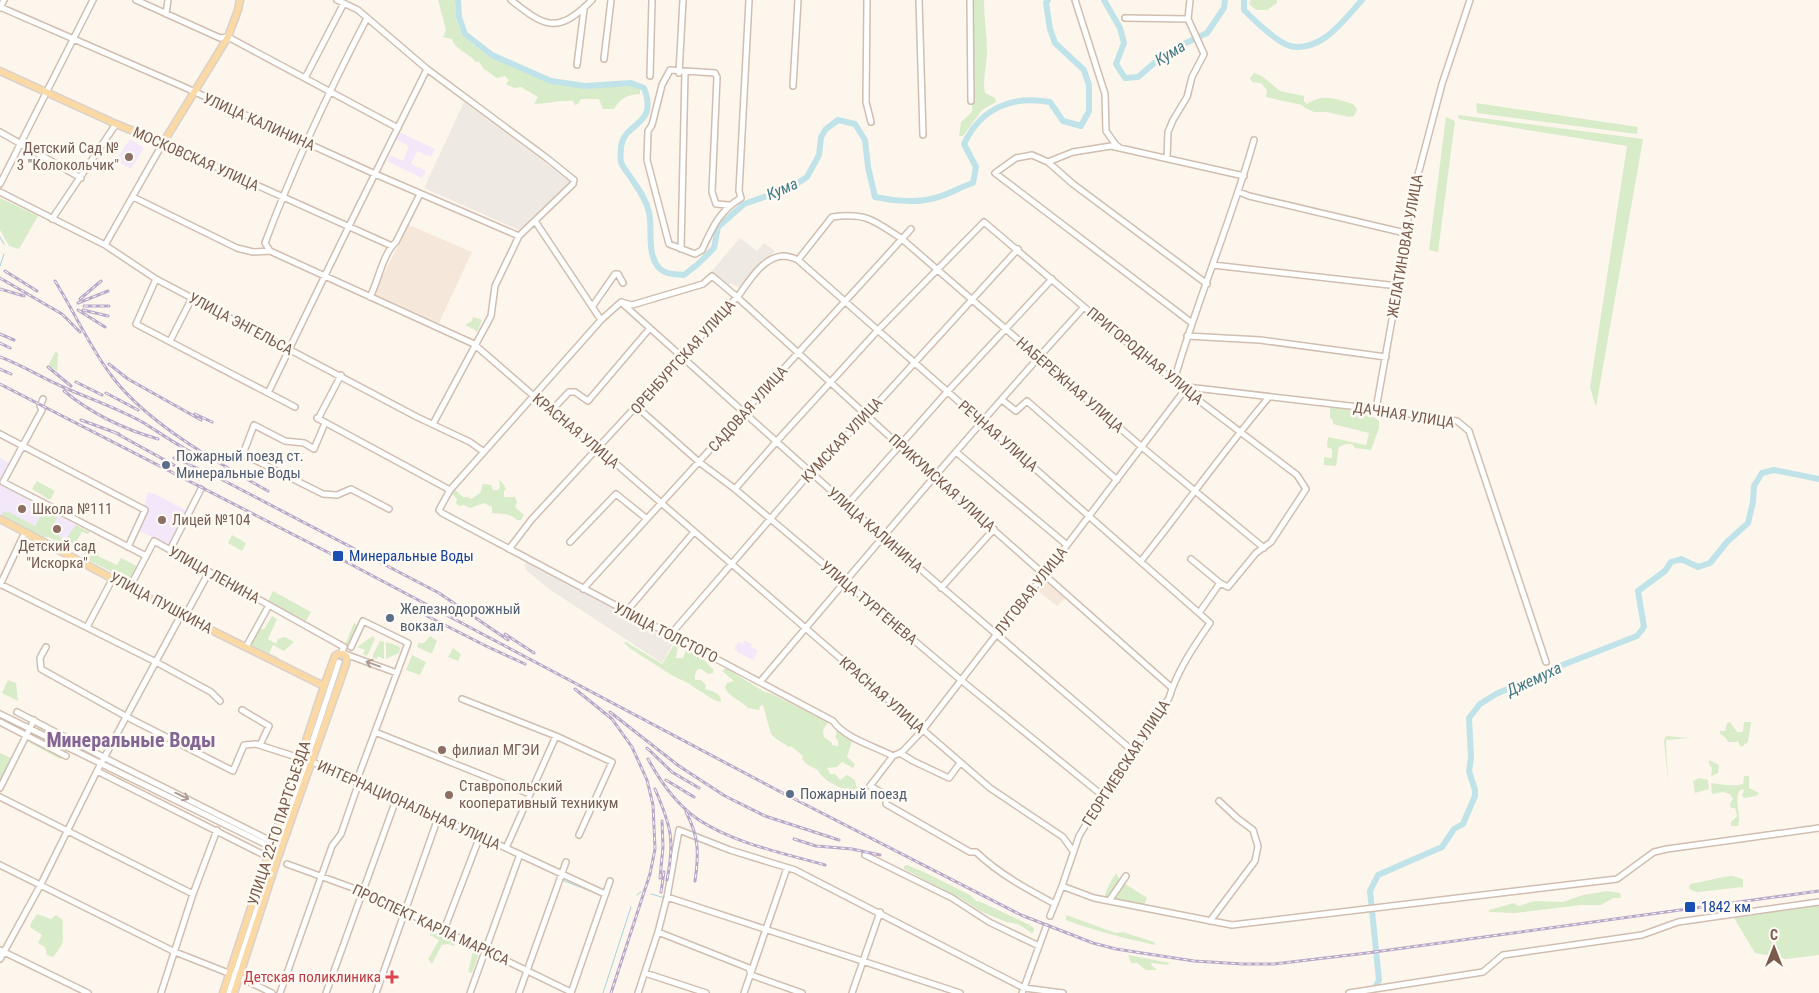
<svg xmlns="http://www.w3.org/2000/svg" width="1819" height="993" font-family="'Roboto Condensed',sans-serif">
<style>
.residential{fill:#f5e8da}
.industrial{fill:#efe9e4}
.education{fill:#f3e8fa}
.green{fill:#d8ecc9}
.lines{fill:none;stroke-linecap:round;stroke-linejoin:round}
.stream{stroke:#a5d3da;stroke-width:1}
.river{stroke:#bfe3e8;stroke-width:6}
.minor-casing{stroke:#d1beb0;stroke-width:8}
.major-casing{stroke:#dad1cd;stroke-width:9}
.minor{stroke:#fff;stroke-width:5}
.major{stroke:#fbd9a5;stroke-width:6}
.rail-casing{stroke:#b9a8c9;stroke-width:3}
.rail{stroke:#fffaf3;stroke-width:1;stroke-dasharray:4;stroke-linecap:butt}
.oneway{stroke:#af9d94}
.education-dot{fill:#8d6e63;stroke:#fffaf3;stroke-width:2}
.service-dot{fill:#5c6f8a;stroke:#fffaf3;stroke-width:2}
.transit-dot{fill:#1a4fb4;stroke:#fffaf3;stroke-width:2}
.health-dot{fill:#e0444e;stroke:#fffaf3;stroke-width:2}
.labels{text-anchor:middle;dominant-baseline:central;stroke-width:5;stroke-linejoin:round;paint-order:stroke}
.street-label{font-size:15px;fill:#7a5c4d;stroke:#fffaf3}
.education-label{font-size:15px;fill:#785e54;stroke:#fffaf3;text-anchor:start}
.service-label{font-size:15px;fill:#4e5e75;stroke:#fffaf3;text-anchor:start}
.transit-label{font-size:15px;fill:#164399;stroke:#fffaf3;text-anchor:start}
.health-label{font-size:15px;fill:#be3a42;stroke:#fffaf3;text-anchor:end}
.water-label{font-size:16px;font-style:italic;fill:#437c86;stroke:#fffaf3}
.district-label{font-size:20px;font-weight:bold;fill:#846695;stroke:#fffaf3}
</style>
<rect width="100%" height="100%" fill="#fdf6ec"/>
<path class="residential" d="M409 225 472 252 439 323 373 294Z
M1048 581 1066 597 1057 606 1038 591Z"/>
<path class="industrial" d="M464 102 571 182 546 206 531 218 521 231 424 188Z
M740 238 757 251 764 243 775 251 740 288 731 283 727 286 710 273Z
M527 561 597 600 675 640 662 663 549 589 526 570 525 565Z"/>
<path class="education" d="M399 132 435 149 431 157 417 151 411 164 426 171 422 178 387 161 390 155 403 161 409 146 395 139Z
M130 139 144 148 131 169 116 160Z
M0 458 11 464 0 485 78 526 67 547 37 531 35 533 0 514Z
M148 492 155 494 188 511 170 545 137 530Z
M744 640 752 644 751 647 758 650 753 660 737 652V650L734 649 738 642 743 644Z"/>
<path class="green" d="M438 0H455L456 18 462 35 474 45 491 57 551 83 585 88 630 85 640 89V94C627 95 620 98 614 109H603L599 99H581L578 104 575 105 573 101C560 100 547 104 534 104L538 97 521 87 514 88 506 84 509 80 505 76 497 78 484 69 479 62H476C468 52 456 51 452 39L443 37 446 30Z
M973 0H984C984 18 987 35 987 52 987 66 982 79 985 93L995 98 996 102 982 110 963 136H959L961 122 972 112Z
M1251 0H1277V3L1267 10H1256L1249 4Z
M1254 73 1262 76 1280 91 1304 96V101L1307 104C1324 93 1335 99 1353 104L1357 109 1354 116 1349 117 1326 112H1314L1305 108 1302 105 1266 97 1267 90 1261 83 1252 82 1250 78Z
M1476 103 1638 127 1637 134 1477 113Z
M1458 115 1643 139 1596 407 1590 387 1627 146 1459 119Z
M1446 117 1455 121 1438 252 1429 250Z
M0 198 38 216 19 249 9 246 0 230Z
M473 317 482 320 478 330 476 332 475 330 465 325 472 321Z
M55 352 58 353 57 371 48 366Z
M1330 407 1368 413 1379 421V428L1371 450 1355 448 1352 444H1346L1339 447C1337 454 1338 459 1336 466L1324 465V457L1332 458V449L1327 447 1328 437 1366 445 1369 433 1333 424V421L1330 417Z
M499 480 502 482 506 489 504 491V497H515L517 502 515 507 524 515 521 520H517C510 513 502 514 492 513V507L484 503 470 508 464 505 459 506 456 503 457 499 450 492 454 489 463 497H468L471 499 480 493 483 484 491 485 493 490H498L500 488Z
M37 481 55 491 50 500 32 489Z
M41 507 57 516 54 524 62 528 59 536 65 540 76 525 90 532 88 534 82 532 73 547 69 548 49 537H41L2 515 4 511 7 513 9 512 35 526 40 517Z
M232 535 246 543 242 551 228 543Z
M88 547 99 553 98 556 117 565 121 558 137 566 130 581 82 557Z
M273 591 311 612 306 621 268 601Z
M272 616 277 619 268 639 276 644 278 639 285 637 294 642 284 651 273 645 269 653 279 658V663L247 647 257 629H264Z
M354 623 357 625 349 646 345 645Z
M373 636 375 639 367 656 363 654 365 650 357 647Z
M430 636 437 641 432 653H430L417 647 418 643H424Z
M380 641 384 642V659L378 656 377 659 373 658V655Z
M386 642 399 646 400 649 399 653 386 659Z
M626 642 662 664 675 643 678 645 676 658H683L686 650H689L703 659 713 669V673L708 674 701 669H698L695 674V680H701L706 685 705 689C713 692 721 692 721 702L714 700 686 682 673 676 631 649 624 643Z
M453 648 461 654 458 661 448 657Z
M412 655 426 662 420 675 406 670Z
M726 668 763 691 772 694 828 722 823 730 824 737 832 743V745L838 746V741L835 737 837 731 848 736 852 741 847 757 855 764 853 768 842 762 837 767 827 768 830 774H835L840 780 847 775 855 780 856 786 859 789 858 792C845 791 823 782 818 770L808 765 802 759 803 756 791 746 789 747 775 738 771 734 763 705 760 706 759 710 748 708C741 700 728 697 725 687L727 683 734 681 722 671Z
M8 680 16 683 18 701 2 693Z
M1730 722 1737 732H1743L1744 722H1751L1748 742 1741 747 1737 740V742H1728L1726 738 1720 734V731H1725L1727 723Z
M39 724 73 741 70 746 67 744 66 741H59L36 729Z
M35 731 69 749 67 753 32 736Z
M1667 736 1689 738 1666 740 1668 782 1664 741 1665 737Z
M29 738 63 756V758L60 759 28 742Z
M0 753 11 758 0 781Z
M1709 760 1719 765 1718 773 1712 776 1711 775 1712 768 1709 764Z
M1744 776H1749V788L1759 793 1756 796 1744 798 1742 795 1744 791 1743 789 1739 791C1734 805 1742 814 1738 826H1731V822L1737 816 1735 808H1731L1730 804 1733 799 1730 794 1723 792 1712 794 1711 783C1721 784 1733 787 1743 784Z
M1699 778 1708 780 1709 789 1695 793 1693 781Z
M907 865 924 872 970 895 976 901 981 902 1028 924 1034 928V931L1032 933 1018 924 1006 922 980 911 962 899 904 869V866Z
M1116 873 1120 880 1111 895 1108 897 1105 896C1105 891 1113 878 1116 873Z
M1732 876 1743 879V887L1698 892 1693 891 1689 888 1690 884C1705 882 1717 877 1732 876Z
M1124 883 1147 898 1144 905 1114 899Z
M1607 891 1620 893 1621 898H1613L1601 905H1581L1515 913 1489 912V910L1514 903 1518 906 1535 901 1563 902 1583 895Z
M1819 905V955L1786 959 1755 953 1734 918Z
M37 914 51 919 56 915 63 920C62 927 63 931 63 938 63 945 57 952 53 957L47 955 45 947 38 943 42 935 30 927 31 923Z
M1066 915 1116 933 1123 932 1154 942 1155 945C1124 938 1095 931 1066 920Z
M431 931 457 941 454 946 448 944 442 945 432 964 428 959 439 940 430 935Z
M469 946 480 950 472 973 468 972 473 951 469 949Z
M1128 955 1165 962 1170 963 1167 965 1152 963 1151 965 1157 970H1146L1137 963H1131Z"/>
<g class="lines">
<path class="stream" d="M52 221 100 246
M0 237 4 244
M0 266 4 254
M562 880 603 896
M651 894 665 898
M637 895 641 892
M764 925 783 873
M603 993 631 907"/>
<path class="river" d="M458 0 459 17 465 34 492 55 551 81 585 86 631 83 644 88C659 127 624 121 621 147 621 151 620 158 621 162 622 166 626 171 629 175 636 186 646 198 649 212 653 230 646 253 659 268 666 275 675 274 684 275L698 264 714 248 718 227 744 204 790 188 807 177 819 155 821 137 826 129 838 120 855 124 865 140 868 167 875 197C893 201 918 203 935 198 948 195 960 187 973 183L976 167 964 144C981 108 1012 95 1050 102L1063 121 1081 126 1089 111V85L1084 70 1055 43 1050 29 1046 3 1048 0
M1104 0 1120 28 1124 43 1116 64 1125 78 1138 77 1167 52 1207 33 1224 8 1225 0
M1244 0V10C1254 20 1277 42 1290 46 1321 53 1344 20 1362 0
M1372 993 1379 980 1370 891 1378 875 1442 847 1454 829 1463 824 1475 796V790L1469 771 1471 758 1469 718 1480 704 1496 694 1560 666 1637 636 1644 627 1638 591 1665 571 1671 562 1681 559 1698 567 1710 563 1727 542 1748 523 1753 502 1754 486 1762 473 1774 470 1819 479"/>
<g class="minor-casing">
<path id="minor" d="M136 0 220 38 228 37 398 128
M337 0 358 10 427 69 548 159 574 180 573 184 519 236 495 286 491 316 433 424
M511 0C546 28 558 34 592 0
M867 0 866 102 871 122
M919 0 923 135
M970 0 971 101
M1075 0 1105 94 1106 131 1116 145 1119 147
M0 7 184 87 375 174 519 236
M0 8 4 0
M166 14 168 0
M1125 18 1188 19
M604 59 611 0
M577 65 584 9
M679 73 683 0
M650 76 652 0
M305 78 344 3
M793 86 798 0
M0 132 81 178
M1167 158 1168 132 1173 120 1187 97 1192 77 1204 54 1188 19 1190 0
M1048 162 1073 184 1207 284
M0 184 93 0
M0 192 105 245 156 279 417 417 470 442 484 452
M1239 192 1249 196 1405 233
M133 197 237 248 253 252 270 251 474 344 551 411 599 449 990 788 1063 837 1073 851
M729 205 716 204 712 192 717 77 715 73 670 70 662 85 652 125 648 131 647 160 669 244 695 254 702 250C712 228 720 210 741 198L739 191 749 0
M52 219 116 124
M535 221 601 320
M105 245 163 143 392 246
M681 249 685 72
M270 251 265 243C294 165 329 91 367 18
M798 260 1199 613
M1213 265 1398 286
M156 279 136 324 295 407
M370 297C378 282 383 253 396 242L420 194
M623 304 883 537 1134 752
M592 307 615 274H618L623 283
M1192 323 995 173 1016 158 1032 155 1048 162 1073 152 1111 146 1244 176
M1187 336 1260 340 1386 357
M170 341 192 298
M1174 381C1197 300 1231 222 1254 140
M268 393 349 226 427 69
M43 399 40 406 42 410 3 482 146 556
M1002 400 1016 411 1027 401 1117 480
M637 407 699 462 735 489 962 681 1103 796
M1376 409 1398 286 1410 205 1442 84 1470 0
M551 411 569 392H575L588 401 650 328
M317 418 450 490
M318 419 341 375
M325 423 314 449 304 443 285 441 254 425 243 454 323 494 337 495 351 489 389 509
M0 434 145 510 128 547
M956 452 1067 545
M735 489 776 442 878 330 984 222 1084 307 1185 390 1297 475 1306 489 1271 542 1256 553 1228 587 1220 583 1199 613 1210 623C1194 646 1177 671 1169 698L1103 796 1079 836 1062 886 1050 916
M847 505 947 392 1052 279
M570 542 616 494 647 519
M509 549 532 519 739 295C749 281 763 257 783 256 788 256 794 258 798 260L832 217C866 212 875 221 902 239L1143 448 1264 548
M170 550 201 489
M1191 559 1220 583
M1141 561C1184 507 1224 450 1269 397
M0 584 156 662 211 692 220 701
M0 585 25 532
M130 587 154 541 344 647 341 653
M941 588 994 529
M583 589 911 229
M626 612 694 532
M185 616 209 572
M87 627 113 578
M671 634 810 473 866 416 1018 249
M46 647 40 658 41 669 127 717 233 771 244 745 256 744 312 762 357 780 397 797 438 818 480 836 605 894
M246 647 267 609
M345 654 397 673
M760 682C867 556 973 429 1084 307
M462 699 556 736 612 762 579 835
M242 710 269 726 260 745
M17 712 111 761 273 842
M0 714 271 847
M0 722 66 756
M375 732 530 794
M900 753 913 761 949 778 960 763
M893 756C874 746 846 739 833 721L442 513 439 510 450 490 601 320 621 302 632 305 703 284 712 276 737 297 934 477 1172 688
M97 771 268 857
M0 788 34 720
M0 797 193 894
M506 848 556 736
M865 855 952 898 989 922 1039 946
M287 864 364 892 571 992
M0 865 175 952 241 978 272 993
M1062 886 1094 898 1232 925 1617 879 1654 852 1667 849 1819 828
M667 897 960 993
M1109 901 1126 876
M1055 904C1027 889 999 874 976 852H970L886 804V795L870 786 893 756 902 752 922 731 996 635 1045 574 1187 387 1376 409 1457 421 1469 431 1546 662
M1210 921 1255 861 1258 846 1253 830 1237 818 1219 801
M444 930 480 836
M658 932 749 968 751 975 802 993
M0 950 88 993
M0 959 40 886 97 771 181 615
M645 973 706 993
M161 993 193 894 217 830
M229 993 339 662
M280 993 332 846 341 834 357 788V780L408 643 363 621 351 647
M326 993 397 797
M376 993 438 818
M470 993 520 854
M519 993 566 862
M571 993 610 881
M638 993 658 932 667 897 679 830 730 850 795 870 1024 988 1063 993
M744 993 787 868
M852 993 880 912
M1022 993 1046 927
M1349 993 1483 972 1503 955 1642 935 1678 922 1819 902"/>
</g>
<g class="major-casing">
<path id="major" d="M0 71 116 124 163 143 228 37 238 10 240 0
M0 519 181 615 324 686
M223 993 324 686 335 656 338 654H343L347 657 346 664 277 860 234 993"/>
</g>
<use href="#minor" class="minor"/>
<use href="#major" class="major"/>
<g class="rail-casing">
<path id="rail" d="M5 271 37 291
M0 278 62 314 80 332
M55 281C75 313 91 350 114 379 150 425 218 463 268 491
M0 289 24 296
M80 299 101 281
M78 303 108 291
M84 306H109
M78 310 105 327
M83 310 108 316
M0 334 14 340
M0 343 10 348
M0 357C22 365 42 378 63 387 90 399 118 408 144 423 163 435 180 447 200 457
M109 364 128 379 201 420
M48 367 71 386
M0 369 11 374
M76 382 102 395
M0 384 337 557 775 789 1021 915 1093 943 1116 949 1194 961 1243 964H1274L1367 953 1819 891
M64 391C92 414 123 429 158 439
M106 393 138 410
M195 414 212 422
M81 420 119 434
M114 432 199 479
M174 458 215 476 439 593 508 640
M423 614 486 646 525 664
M505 634 534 653
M575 689 612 719 632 747 647 780 653 805 655 849 650 874 611 993
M610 712 679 766 725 796 765 816 839 840
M647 748 672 772 699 788
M648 759C660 781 678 806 699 820 736 844 783 853 825 865
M666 780 694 797
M655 789C671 826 675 840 667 880
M686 812C699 837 699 853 695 881
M794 839 816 846 852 849 880 855
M660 878 663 847 662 821
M661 892 664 872"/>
</g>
<use href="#rail" class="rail"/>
</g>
<defs><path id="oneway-shaft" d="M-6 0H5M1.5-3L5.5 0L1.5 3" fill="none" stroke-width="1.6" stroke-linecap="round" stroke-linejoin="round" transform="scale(1.25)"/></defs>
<g class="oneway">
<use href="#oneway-shaft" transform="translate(373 664) rotate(-160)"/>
<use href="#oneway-shaft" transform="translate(182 796) rotate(26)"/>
</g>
<g class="education-dot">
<circle cx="129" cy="157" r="5"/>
<circle cx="22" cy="509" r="5"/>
<circle cx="162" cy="520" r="5"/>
<circle cx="57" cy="529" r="5"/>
<circle cx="442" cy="750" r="5"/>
<circle cx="449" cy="795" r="5"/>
</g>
<g class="service-dot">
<circle cx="166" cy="465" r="5"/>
<circle cx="390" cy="618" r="5"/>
<circle cx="790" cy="794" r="5"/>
</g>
<g class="transit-dot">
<rect x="332" y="550" width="12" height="12" rx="2.5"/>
<rect x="1684" y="901" width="12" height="12" rx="2.5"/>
</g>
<path class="health-dot" d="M389.5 969.5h5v5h5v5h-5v5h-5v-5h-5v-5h5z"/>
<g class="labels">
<g class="street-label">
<text transform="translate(259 122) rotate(24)">УЛИЦА КАЛИНИНА</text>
<text transform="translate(196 159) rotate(24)">МОСКОВСКАЯ УЛИЦА</text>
<text transform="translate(1405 246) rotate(-80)">ЖЕЛАТИНОВАЯ УЛИЦА</text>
<text transform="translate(241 324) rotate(28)">УЛИЦА ЭНГЕЛЬСА</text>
<text transform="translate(1145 356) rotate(39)">ПРИГОРОДНАЯ УЛИЦА</text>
<text transform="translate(683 357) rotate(-48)">ОРЕНБУРГСКАЯ УЛИЦА</text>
<text transform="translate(1070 385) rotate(41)">НАБЕРЕЖНАЯ УЛИЦА</text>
<text transform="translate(748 409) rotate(-48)">САДОВАЯ УЛИЦА</text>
<text transform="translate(1404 415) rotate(9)">ДАЧНАЯ УЛИЦА</text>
<text transform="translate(576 431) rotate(40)">КРАСНАЯ УЛИЦА</text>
<text transform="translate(998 436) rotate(41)">РЕЧНАЯ УЛИЦА</text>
<text transform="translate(842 440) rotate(-47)">КУМСКАЯ УЛИЦА</text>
<text transform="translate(942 483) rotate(42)">ПРИКУМСКАЯ УЛИЦА</text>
<text transform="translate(875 530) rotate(41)">УЛИЦА КАЛИНИНА</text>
<text transform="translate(214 575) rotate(29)">УЛИЦА ЛЕНИНА</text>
<text transform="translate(1031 591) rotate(-52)">ЛУГОВАЯ УЛИЦА</text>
<text transform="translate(161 603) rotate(28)">УЛИЦА ПУШКИНА</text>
<text transform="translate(869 603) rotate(40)">УЛИЦА ТУРГЕНЕВА</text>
<text transform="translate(666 633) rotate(27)">УЛИЦА ТОЛСТОГО</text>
<text transform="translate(882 695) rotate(41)">КРАСНАЯ УЛИЦА</text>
<text transform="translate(1126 763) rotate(-57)">ГЕОРГИЕВСКАЯ УЛИЦА</text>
<text transform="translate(409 805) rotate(24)">ИНТЕРНАЦИОНАЛЬНАЯ УЛИЦА</text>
<text transform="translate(279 823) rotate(-72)">УЛИЦА 22-ГО ПАРТСЪЕЗДА</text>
<text transform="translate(431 925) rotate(25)">ПРОСПЕКТ КАРЛА МАРКСА</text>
</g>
<g class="education-label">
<text x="119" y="148" text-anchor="end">Детский Сад №<tspan x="119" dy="17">3 "Колокольчик"</tspan></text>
<text x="32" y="509">Школа №111</text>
<text x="172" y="520">Лицей №104</text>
<text x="57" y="546" text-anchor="middle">Детский сад<tspan x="57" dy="17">"Искорка"</tspan></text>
<text x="452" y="750">филиал МГЭИ</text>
<text x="459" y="786">Ставропольский<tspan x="459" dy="17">кооперативный техникум</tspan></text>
</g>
<g class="service-label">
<text x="176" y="456">Пожарный поезд ст.<tspan x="176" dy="17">Минеральные Воды</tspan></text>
<text x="400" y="609">Железнодорожный<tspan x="400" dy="17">вокзал</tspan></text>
<text x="800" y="794">Пожарный поезд</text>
</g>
<g class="transit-label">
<text x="349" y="556">Минеральные Воды</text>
<text x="1701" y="907">1842 км</text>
</g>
<g class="health-label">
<text x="381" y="977">Детская поликлиника</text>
</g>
<g class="water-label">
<text transform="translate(1170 53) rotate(-32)">Кума</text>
<text transform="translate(782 189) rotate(-24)">Кума</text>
<text transform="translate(1534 679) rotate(-25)">Джемуха</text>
</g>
<g class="district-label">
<text x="131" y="740">Минеральные Воды</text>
</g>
</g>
<g transform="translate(1774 948)" stroke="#fffaf3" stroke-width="4" paint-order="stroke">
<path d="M0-4L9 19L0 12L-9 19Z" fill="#7a5c4d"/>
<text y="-8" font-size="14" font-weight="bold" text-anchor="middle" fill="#7a5c4d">С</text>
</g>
</svg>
